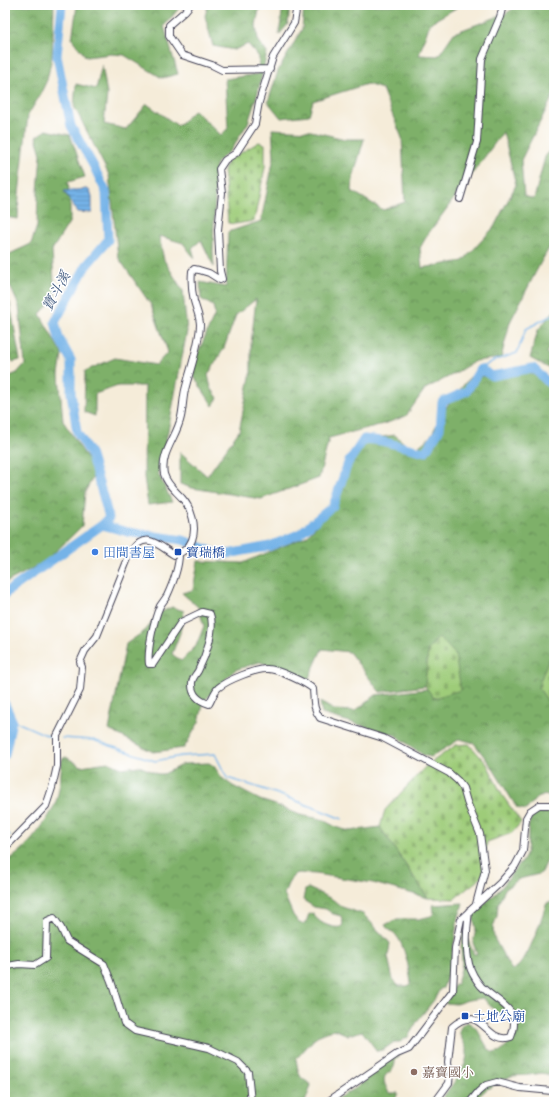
<svg xmlns="http://www.w3.org/2000/svg" width="559" height="1107" font-family="'EB Garamond','Noto Serif TC',serif">
<style>
.forest{fill:url(#forest-crowns);stroke:#506952;fill-rule:evenodd}
.cemetery{fill:url(#cemetery-stones);stroke:#60775a}
.water{fill:url(#water-rules);stroke:#4b6a92}
.lines{fill:none;stroke-linecap:round;stroke-linejoin:round}
.stream{stroke:#74b3e8;stroke-width:1.5}
.river{stroke:#74b3e8;stroke-width:9}
.minor-casing{stroke:#424053;stroke-width:8}
.minor{stroke:#fff;stroke-width:6}
.shop-dot{fill:#3f7fe0;stroke:#fff;stroke-width:1.5}
.transit-dot{fill:#1a4fb4;stroke:#fff;stroke-width:1.5}
.education-dot{fill:#8d6e63;stroke:#fff;stroke-width:1.5}
.labels{text-anchor:middle;dominant-baseline:central;stroke-width:3;stroke-linejoin:round;paint-order:stroke}
.shop-label{font-size:13px;fill:#366cbe;stroke:#fff;text-anchor:start}
.transit-label{font-size:13px;fill:#164399;stroke:#fff;text-anchor:start}
.education-label{font-size:13px;fill:#785e54;stroke:#fff;text-anchor:start}
.water-label{font-size:14px;font-style:italic;fill:#435c80;stroke:#fff}
</style>
<defs>
<pattern id="forest-crowns" width="20" height="18" patternUnits="userSpaceOnUse"><rect width="20" height="18" fill="#7eb069"/><path d="M2 6a3 3 0 1 1 6 0M12 15a3 3 0 1 1 6 0" fill="none" stroke="#678f58"/></pattern>
<pattern id="cemetery-stones" width="16" height="16" patternUnits="userSpaceOnUse"><rect width="16" height="16" fill="#9ecc79"/><path d="M2 7V4a2 2 0 0 1 4 0v3zM10 15v-3a2 2 0 0 1 4 0v3z" fill="#88af6a"/></pattern>
<pattern id="water-rules" width="6" height="5" patternUnits="userSpaceOnUse"><rect width="6" height="5" fill="#74b3e8"/><path d="M0 2.5h6" fill="none" stroke="#5f91bd"/></pattern>
</defs>
<rect width="100%" height="100%" fill="#fff"/>
<filter id="ink" filterUnits="userSpaceOnUse"><feTurbulence type="fractalNoise" baseFrequency=".025" numOctaves="2"/><feDisplacementMap in="SourceGraphic" scale="8" xChannelSelector="R" yChannelSelector="G"/><feConvolveMatrix kernelMatrix="1 2 1 2 8 2 1 2 1" color-interpolation-filters="sRGB"/></filter>
<filter id="wash" filterUnits="userSpaceOnUse"><feTurbulence type="fractalNoise" baseFrequency=".012" numOctaves="4" result="noise"/><feDisplacementMap in="SourceGraphic" scale="16" xChannelSelector="R" yChannelSelector="G"/><feGaussianBlur stdDeviation="0.9" result="paint"/><feColorMatrix in="noise" values="0 0 0 0 0 0 0 0 0 0 0 0 0 0 0 0 0 1.4 0 .05"/><feComposite in="paint" operator="in"/></filter>
<g filter="url(#wash)">
<rect width="100%" height="100%" fill="#f5ecd9"/>
<path class="forest" d="M5 5H54L52 57 47 80 39 97 28 115 19 194 18 219 5 217Z
M77 5H182L164 26 178 74 162 78 124 55 111 54 86 57 72 39Z
M208 5H260L256 25 258 40 267 53 258 92 248 123 231 150 216 163 213 252 214 267 201 240 192 248 195 259 183 243 159 236 164 260 183 291 187 331 167 436 158 473 172 502 148 505 144 477 145 386H118L95 394V416L84 412 85 371 115 358 156 365 168 352 151 305 118 257 109 175 74 106 76 84 96 89 102 65 107 94 104 124 126 129 147 104 178 126 194 110 221 135 228 128 225 79 258 74 259 57 248 44 234 50 213 46 205 16Z
M283 5H290L288 24 279 35Z
M304 5H461L430 23 419 55 438 56 454 33 505 14 514 8V5H554V94L521 160 524 196 534 199 545 157 554 144V240L541 262 510 322 501 358 475 361 452 375 425 389 406 416 387 423 329 438 319 478 261 499 192 488 180 484V452L207 476 239 431 251 372V344L256 299 236 315 224 348 208 375 211 388 218 398 213 406 193 375 197 355 215 314 213 306 201 299 200 282 226 287 228 232 261 221 274 157 272 129 311 131 345 139H364L353 178 352 191 383 210 405 202 402 138 382 89 367 84 313 101 309 115 281 118 268 102 278 71 302 29ZM503 132 516 185 494 227 463 261 422 268 420 248 428 234Z
M46 130 70 135 85 177 68 182 69 191 64 192 70 200V221L52 250 55 297 40 314 62 354 59 375 63 421 96 472 85 492 82 526 46 561 5 583V378L17 373 25 364 19 306 5 275V256L31 244 37 226 38 191 41 154 36 137Z
M5 297 10 303 20 360 13 362 5 348Z
M554 311V340L546 353 554 359V371L530 358 538 330Z
M524 368 554 389V659H549L538 687 554 710V795L538 796 526 810 517 808 492 767 474 743 460 739 431 757 423 755 395 735 322 714 320 702 334 710 355 711 376 695 427 689 434 697 428 650 425 686 380 692 349 652 322 649 308 680 260 662 235 670 204 701 199 722 184 748 153 752 109 730 126 644 146 630 159 613 172 607 184 611 180 633 172 654 181 661 196 646 204 626 198 607 182 593 193 590 198 561 243 563 307 536 331 508 345 474 362 440 395 435 413 451 430 437 447 406 470 377 492 376Z
M66 757 81 766 108 762 122 768 139 766 158 774H164L183 764 209 763 214 766 222 778 233 786 260 800 276 805 300 815 321 819 338 828 350 831 380 827 428 898 373 883 316 874 299 873 295 874 289 881 284 894 293 915 299 923 303 924 306 922 309 914 313 913C316 922 332 929 341 927L343 924 341 916 333 914 326 909 314 907 303 900 305 890 308 888 332 899 342 907 363 914 390 943 388 957 393 980 399 986H408L411 983C409 969 405 946 396 935 393 931 387 930 385 925L397 919H419L431 916 434 913 433 905 463 903 457 923 451 964 443 988 440 989 434 1000 418 1020 408 1037 400 1042H394L383 1050 377 1051 362 1031 348 1035 334 1029 317 1036 296 1059C297 1064 298 1073 301 1077 304 1081 307 1080 311 1086L305 1102H5V861C22 856 48 821 55 804 60 792 61 772 62 759Z
M554 807V845L542 872 539 874 519 879 505 889 498 904 497 916 493 927 494 938 508 964 512 970C527 966 541 919 546 905L548 902 554 903V1077L542 1073 529 1075 511 1076 487 1089 472 1102H440C449 1087 466 1071 467 1054 468 1042 450 1031 467 1022 481 1027 482 1045 493 1053L502 1051 515 1037 516 1030 515 1026 506 1019 502 1014 496 1012 483 998 468 1000 456 1004 445 1003V996L457 983 461 969 462 962 461 948 464 932 474 954H477L473 943 476 929 473 915V911C486 903 498 893 507 880 510 877 511 873 514 870 517 866 522 863 524 859 535 836 515 813 554 807Z
M401 1054 395 1060C396 1078 375 1068 389 1093H398L394 1102H331L356 1088 384 1063Z"/>
<path class="cemetery" d="M259 142 265 144V167L254 221 235 224 228 223 224 170 227 161Z
M439 637 455 654 461 690 434 698 425 686 428 650Z
M549 658 554 659V710L538 687Z
M469 744 487 764 502 795 521 822 512 833 487 842 483 876 454 899 428 898 380 827 385 810 426 766 456 745Z"/>
<path class="water" d="M86 189 89 190 92 196V213L78 212 64 191Z"/>
<g class="lines">
<path class="stream" d="M480 369 493 361 517 353 526 329 554 314
M12 720 53 738
M62 738 93 740 155 761 181 756 215 754 227 778C267 789 304 803 342 819
M5 832 10 835
M551 1102 554 1098"/>
<path class="river" d="M102 525 128 532 183 540 222 555 270 546 299 534 333 506 348 463 364 439 381 441 425 452 440 429 442 402 467 391 480 369 492 376 533 368 554 388
M5 595 7 592 102 525 109 518 103 496 90 453 77 432 71 393V360L59 338 55 322 86 266 108 240 106 192 93 165 71 126 57 56 62 5
M5 704 12 720 5 755"/>
</g>
</g>
<g filter="url(#ink)">
<g class="lines">
<g class="minor-casing">
<path id="minor" d="M190 5 185 11 169 25V36L182 55 212 65 222 70 270 69
M460 199 477 142 482 59 500 17 503 5
M179 554C179 568 173 583 167 596 165 599 162 603 160 606 154 619 147 651 149 664H153L181 622 202 612 210 614C216 629 205 657 198 671 195 676 191 679 192 685 192 695 200 701 209 704 212 699 214 692 218 688 227 680 257 668 268 669 277 669 307 683 313 689 314 701 313 709 320 718L383 738 449 773 458 781 463 788 467 802 480 834 485 870 476 904
M5 848 46 806 52 788 57 766V736L80 690 82 667 80 662 85 651 97 636 131 551C146 531 157 544 174 555 181 554 189 548 192 540 197 527 192 509 182 498 176 491 167 485 164 474 160 453 177 437 181 417 183 408 183 399 185 390 190 369 199 347 200 325 200 317 196 309 194 301 192 292 191 281 192 271L194 269 199 270 209 273 220 280 222 279 220 271 218 230 222 193 219 169 225 160 236 153 255 124 259 102 273 57 294 23 297 5
M5 970 8 966 19 964 35 965 46 958 47 921 54 918 61 928 67 941 104 964 111 981 124 1023 135 1031 209 1048 238 1062 248 1072 251 1102
M327 1102 397 1054 409 1049 453 991 455 948 461 919 500 883 515 866 523 851 526 818 530 811 539 805H554
M435 1102 449 1083 450 1074 448 1062 452 1027C482 1001 486 1046 511 1037 523 1008 497 1003 481 986 476 980 471 972 469 964 465 947 467 928 469 911
M470 1102 478 1092 486 1085 497 1082 520 1088 552 1091 554 1093"/>
</g>
<use href="#minor" class="minor"/>
</g>
</g>
<circle class="shop-dot" cx="95" cy="552" r="4"/>
<g class="transit-dot">
<rect x="174" y="548" width="8" height="8" rx="2"/>
<rect x="461" y="1012" width="8" height="8" rx="2"/>
</g>
<circle class="education-dot" cx="414" cy="1072" r="4"/>
<g class="labels">
<g class="shop-label">
<text x="103" y="552">田間書屋</text>
</g>
<g class="transit-label">
<text x="186" y="552">寶瑞橋</text>
<text x="473" y="1016">土地公廟</text>
</g>
<g class="education-label">
<text x="422" y="1072">嘉寶國小</text>
</g>
<g class="water-label">
<text transform="translate(56 291) rotate(-61)">寶斗溪</text>
</g>
</g>
<rect width="559" height="1107" fill="none" stroke="#fff" stroke-width="20"/>
</svg>
